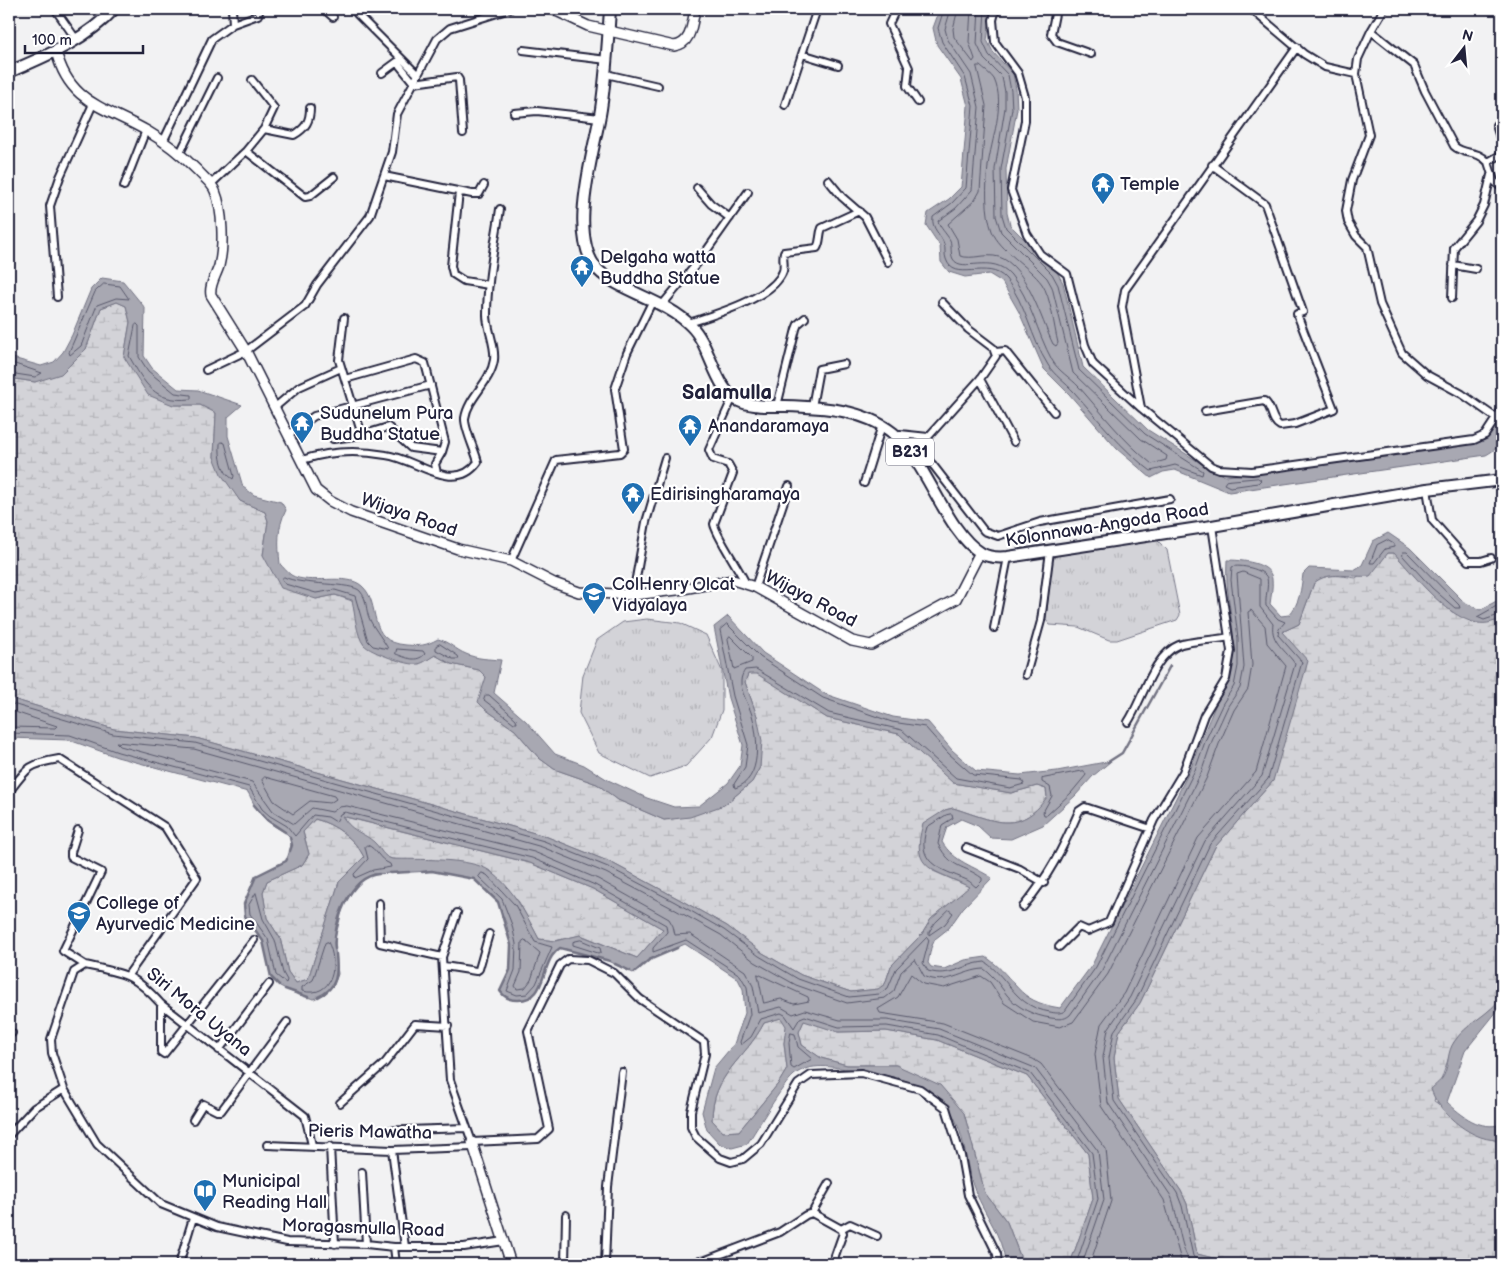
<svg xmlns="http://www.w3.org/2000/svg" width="1511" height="1273" font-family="'Balsamiq Sans',sans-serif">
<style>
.grass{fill:url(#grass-tufts);stroke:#7a7a8a}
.wetland{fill:url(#wetland-marsh);stroke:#7a7a8a}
.water{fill:#a8a8b2;stroke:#727282;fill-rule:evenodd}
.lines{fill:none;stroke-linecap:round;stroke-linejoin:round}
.shore{stroke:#58586b;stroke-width:1}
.stream{stroke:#727282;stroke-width:2.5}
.minor-casing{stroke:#22223b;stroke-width:10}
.tertiary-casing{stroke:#22223b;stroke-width:12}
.primary-casing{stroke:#22223b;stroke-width:14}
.minor{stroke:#fff;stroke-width:6}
.tertiary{stroke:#fff;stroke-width:9}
.primary{stroke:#fff;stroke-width:10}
.labels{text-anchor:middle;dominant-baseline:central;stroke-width:4.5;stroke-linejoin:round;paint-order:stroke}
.shield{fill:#fff;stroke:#646476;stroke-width:1}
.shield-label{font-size:16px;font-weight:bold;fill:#22223b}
.poi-label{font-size:18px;fill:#22223b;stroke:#fff;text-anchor:start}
.street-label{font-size:18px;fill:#22223b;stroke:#fff}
.quarter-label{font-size:20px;font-weight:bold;fill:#22223b;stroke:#fff}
</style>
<defs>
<pattern id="grass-tufts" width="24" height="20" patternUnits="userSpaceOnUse" patternTransform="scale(1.25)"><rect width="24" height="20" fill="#d3d3d8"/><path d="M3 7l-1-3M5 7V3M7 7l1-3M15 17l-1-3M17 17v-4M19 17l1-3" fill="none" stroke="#b5b5ba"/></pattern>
<pattern id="wetland-marsh" width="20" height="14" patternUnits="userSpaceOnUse" patternTransform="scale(1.25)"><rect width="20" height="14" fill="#d3d3d8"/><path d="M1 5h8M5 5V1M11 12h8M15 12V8" fill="none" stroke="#b5b5ba"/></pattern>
</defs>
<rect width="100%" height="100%" fill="#f2f2f3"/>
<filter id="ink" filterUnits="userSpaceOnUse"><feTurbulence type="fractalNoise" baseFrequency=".02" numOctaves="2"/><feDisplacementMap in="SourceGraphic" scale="10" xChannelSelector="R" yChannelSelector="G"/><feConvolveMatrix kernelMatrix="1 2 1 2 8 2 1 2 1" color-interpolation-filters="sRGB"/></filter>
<g filter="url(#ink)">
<path class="grass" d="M1157 540 1167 550 1180 615 1177 620 1117 640H1109L1078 627 1050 625 1046 620 1052 562 1055 556Z
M647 619 680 623 706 635 722 671V710L712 737 686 766 650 778 599 753 579 713 583 675 597 640 623 622Z"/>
<path class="wetland" d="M117 302 126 306 130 322 124 357 173 405H200L216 413 214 457 240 501 265 512 268 521 263 555 316 599 335 595 352 601 360 636 419 664 435 655 451 664 479 670 486 676 485 709 515 730 539 758 554 769 597 784 618 800 664 820 724 805 752 782 760 767 757 716 745 682 748 674 757 673 827 718 899 734 954 783 1011 793 1037 786 1046 789 1047 797C1019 837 992 820 953 808L945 810 933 871 970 887 931 919 922 934 891 966 885 984 879 989 851 992 801 975 761 952 727 926 677 898 610 862 545 836 196 738 114 729 9 698V378L35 382 86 349 101 308Z
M1388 553H1394L1429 592 1452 612 1496 622 1502 617V947L1498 955 1499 962 1502 964V996L1497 1004 1463 1032 1454 1042 1434 1101 1495 1141 1502 1139V1264H1237L1197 1254 1187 1204 1181 1191 1119 1099 1114 1058 1119 1032 1140 1003 1215 847 1273 781 1282 632 1299 624 1314 583C1326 572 1341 576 1356 578Z
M341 816 530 863 593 889 663 929 637 958 581 935 555 941 539 939 519 902 490 870 392 859 384 856 375 843 353 830Z
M315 819C335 824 355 839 364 857L339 882 308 979 296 983 288 972 280 938 267 918 263 892 267 881 302 865 309 854 303 832Z
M781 1018 787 1025 784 1043 787 1069 778 1084 739 1131 723 1132 712 1120C712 1074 745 1060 764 1023Z
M804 1020 838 1032 886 1031 937 1040 1027 1076 1088 1154 1093 1199 1070 1264H1019L1020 1256 1007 1222 985 1193 964 1113 896 1065H847L821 1058 802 1045 799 1032Z"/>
<path class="water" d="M940 9H992L987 40 993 52 1013 74 1016 89 1017 109 1006 169 1007 213 1010 225 1057 272 1063 283 1083 367 1148 430 1210 469 1225 476 1275 471 1473 444 1487 439 1502 416C1502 437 1506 444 1486 455L1229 492 1175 470 1163 472 1151 478 1117 449 1069 394 1044 369 1019 312 1002 282 989 274 965 277 949 272 941 262 940 246 926 225 928 213 949 199 961 187 968 106 961 79 937 45 933 28Z
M102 278 123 281 145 308 144 356 152 368 178 389 198 390 242 405 228 417V436L243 487 254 495 281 502 286 510C277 528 278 544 280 564 283 567 287 572 291 575 309 586 347 572 362 586 382 603 365 642 406 645 421 646 425 646 438 639 449 642 456 650 466 654 477 659 489 659 501 660L494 693 526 721 555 754 584 765 608 780 647 798 674 807 699 806 728 783 740 766 743 745 728 698 714 627 728 616 763 653 825 694 893 717 928 722 952 750 976 771 1020 775 1057 771 1111 761 1093 776 1075 796 1043 825 1011 839 991 838 978 826 961 819 947 827 942 842C954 862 974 866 992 878L963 908 949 928 935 939 931 948 928 963 931 967 944 969 965 960 986 957C1019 980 1014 1001 1060 1008L1092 965 1191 768C1198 746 1207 725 1216 704 1224 689 1230 686 1233 667 1238 632 1224 596 1227 560 1240 560 1271 562 1272 579 1273 587 1271 596 1270 604L1281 616 1289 615C1300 603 1301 589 1303 574L1309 568 1354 570 1362 565 1373 541 1388 533 1410 548 1464 602 1480 610 1502 598V617C1465 644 1417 578 1394 553H1388L1370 576C1351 578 1329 570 1314 583L1299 624 1282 632 1308 661 1273 781 1215 847 1140 1003 1119 1032 1114 1058 1119 1099 1181 1191 1187 1204 1197 1254 1237 1264H1070L1093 1199 1088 1154 1027 1076 937 1040 886 1031 838 1032 804 1021 799 1032 802 1045 821 1058 847 1065H896L940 1085 964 1113 985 1193 1007 1222 1020 1256 1019 1264H1006C1001 1234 987 1218 975 1191 966 1169 966 1143 956 1121 940 1082 889 1075 852 1070 833 1067 810 1062 794 1075 782 1085 757 1129 747 1144L732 1148 720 1144 707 1130 702 1112 714 1068 734 1044 745 1013 743 989 738 979 685 944 649 960 633 973 609 961 560 948C557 950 554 953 552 956 541 973 544 1001 517 1000 510 1000 504 997 500 991L510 970 511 945 507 926 498 902 474 879 432 871 374 874 358 883 344 904 334 942 338 974 334 985 325 994 314 999 296 994 280 986 271 977 263 941 245 916 244 904 256 876 286 861C299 829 285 837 265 819 257 812 253 802 248 792L117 757 69 740 9 738V698L114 729 196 738 545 836 610 862 677 898 727 926 761 952 801 975 851 992 878 989 885 984 891 966 922 934 931 919 969 887C936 869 909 872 923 824L945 810 953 808C992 820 1019 837 1047 797L1046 789 1037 786 1011 793 953 783 899 734 827 718 757 674H748L745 682 757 716 762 741 760 767 752 782 724 805 690 817 664 820 618 800 597 784 554 769 539 758 515 730 485 709 478 702 486 677 479 670 451 664 435 655C430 658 424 663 418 664 409 666 370 652 364 645 356 635 355 613 352 600L335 595 316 599 281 588 263 555 268 521 265 512 240 501 221 474 214 457 216 413 200 405H173L148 395 124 357 130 322 126 306 117 302 101 308 86 349 61 374 35 382 9 378V357L41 366 54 362 63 352 72 335 91 289ZM342 816 530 863 593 889 663 929 637 958 580 935 555 941 539 939C527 916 512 886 490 871 471 857 416 860 392 859 382 856 382 850 375 843 364 832 354 834 342 816ZM315 819C335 824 355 839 364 857L339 882 308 979 296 983 288 972 280 938 267 918 263 892 267 881 302 865 309 854 303 832ZM781 1018 786 1026 784 1043 787 1069 778 1084 739 1131 723 1132 712 1120C712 1074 745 1060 764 1023Z
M1502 996V1005L1465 1051 1447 1102C1462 1116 1480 1131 1502 1124V1139C1476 1145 1438 1113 1431 1089 1435 1085 1442 1080 1444 1075 1449 1064 1447 1052 1454 1042 1466 1023 1490 1015 1502 996Z"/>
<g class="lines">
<path class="shore" d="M944 9 938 28 942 42 965 77 973 106 966 188 952 203 933 217C931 229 941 234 944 244 946 249 944 254 946 259 954 284 988 258 1006 279 1026 304 1031 338 1048 365 1054 375 1066 383 1074 392 1099 420 1121 449 1151 471L1175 465 1202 475 1203 471 1145 434 1079 370 1058 285 1052 274 1006 228 1002 215 1001 169 1012 109 1011 91 1008 75 989 55 983 42 985 9
M951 9 945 29 948 40 971 74 979 107 972 190 956 208 938 221C940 228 946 233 950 240 952 246 950 253 953 259 962 274 992 252 1011 275 1031 300 1037 333 1052 360 1058 371 1071 378 1079 387 1103 414 1123 441 1152 464L1166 460 1167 456 1141 439 1073 373 1052 287 1047 278 1001 232 996 216 995 169 1005 108V92L1002 77 984 59 977 44 979 9
M958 9 953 29 954 37 973 62 975 59 969 42 971 9
M977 66H980C984 70 991 74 994 79 1006 105 991 140 988 166 986 186 985 212 992 231 1000 251 1029 266 1042 284 1051 297 1054 327 1058 343L1056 346 1053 344C1041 320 1027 266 999 257 985 253 973 260 960 256L957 239 948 224 975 200 980 191 986 106Z
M104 284 120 286 129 299 116 298 97 305 81 346 70 355 69 352 95 292Z
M137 324 139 326V357L148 371 175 393 191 395V399C154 403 145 384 129 356L135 326Z
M9 362 42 373 35 377 9 373
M222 442 225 443 234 476 233 479C222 473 219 456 220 444Z
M1258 478 1261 480 1258 483 1230 487 1224 484 1226 481Z
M1387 540 1394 544V547L1385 549 1374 563H1370L1377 545Z
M1403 552H1407L1459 605 1460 608H1455L1432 588 1403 556Z
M284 577C302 586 352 582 360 591 368 600 365 610 370 620 373 627 387 645 388 649L373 646 368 641 355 596 335 590 316 593 285 584 282 579Z
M1502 603 1477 617 1484 620 1502 614
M727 624 760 657 823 698 892 722 925 727 948 753 973 775 1022 780 1024 784 1010 788 956 778 902 730 829 713 756 669 745 670C743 673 741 677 741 681 740 691 749 705 752 715 758 736 763 780 735 788L734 784 745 767 748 745 733 696 720 630Z
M730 636 752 658V662L734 669 728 639Z
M440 644 458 656 459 659H453L436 650V646Z
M397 649 423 651 425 654C416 663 407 658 396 654Z
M486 695H489L516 719 517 723H514L484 700Z
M9 703 113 734 195 743 544 841 608 867 675 902 724 930 759 956 798 979 849 997 879 994 888 988 896 969 927 937 929 940 923 963 928 971C951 978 962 964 985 962 1011 980 1014 1006 1050 1012 1055 1013 1060 1014 1065 1011L1096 967 1195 770 1206 739 1223 703 1234 686 1238 666V638L1231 580 1232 567C1239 564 1264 569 1267 578 1269 586 1265 597 1266 606L1278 619 1285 622 1279 629 1278 635 1302 662 1268 779 1210 844 1136 1000 1114 1031 1109 1058 1114 1101 1177 1193 1182 1206 1193 1256 1196 1259 1217 1264
M9 710 57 726 55 728 9 727
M9 733 70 735 118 752 249 787 262 809 270 816 287 826 295 836 313 815 328 817 336 822 340 814 345 812 532 858 595 885 666 925 667 932 653 948V952L686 940 740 975 747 987 750 1014 740 1042 741 1045 751 1037 761 1019 781 1013 785 1015 794 1028 800 1018 805 1016 839 1027 887 1026 938 1035 1030 1073 1092 1153 1098 1199 1076 1264
M1084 771 1086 775 1071 793 1047 815H1044L1043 812 1052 796 1050 787 1042 782V779Z
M265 777 334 796 336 799 330 803 310 801 293 814 274 801 262 780Z
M952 814 953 818 942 825 938 844C952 870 963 864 982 878V881L976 887C973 885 971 882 967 880 939 868 915 864 927 827L946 815Z
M367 845C377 848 378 859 390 864L391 867 373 870 355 878 354 874 368 859 365 847Z
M482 873 487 875 515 905 535 942 552 947 536 984 527 994 517 995 507 991 515 970 516 944 512 925 502 899 479 877Z
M256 893 263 919 275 940 283 973 287 980 286 983 276 975 268 939 250 914 249 905Z
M949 910 953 913 945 924 929 935V932L935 923Z
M525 940 540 953 531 980 525 988 517 989 515 986 521 972 522 942Z
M581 940 600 948 601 952 598 953 573 945V942Z
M328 942C339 963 334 999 302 991V987L313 980 325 943Z
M758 974 808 997 809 1001 794 1004 781 999 764 1003Z
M791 1033 795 1034 798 1047 812 1059 794 1069 791 1067 789 1043Z
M1082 1264 1104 1200 1098 1151 1035 1068 939 1029 887 1020H840L805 1010 793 1014 781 1007 758 1013 753 986 745 971 690 934 675 935 673 926 669 919 598 879 534 852 347 806 339 807 332 812 312 808 294 824 273 811 252 782 120 746 116 742 194 749 542 847 606 873 672 908 721 935 755 962 796 985 847 1003 885 998 894 991 901 972 915 959 924 976C946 987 962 970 984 969 995 977 999 985 1007 995 1017 1008 1035 1016 1051 1018 1059 1019 1064 1020 1070 1015L1102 970 1201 773 1212 741 1228 706 1240 688 1244 667 1237 574 1243 572 1260 579V607L1273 624C1270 642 1286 650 1295 664L1262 776 1205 841 1130 997 1108 1029 1103 1057 1108 1103 1171 1196C1178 1213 1180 1255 1193 1264
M1090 1264 1111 1201 1106 1149 1041 1064 1033 1059 943 1023 880 1013 878 1009 898 997 911 974 923 984 944 988 981 976 990 982 1004 1003 1033 1022 1060 1027 1073 1022 1108 974 1207 777 1219 744 1234 710 1248 689 1252 665 1248 612 1251 610 1265 626 1267 643 1286 666 1256 772 1198 838 1124 993 1101 1024 1095 1054 1101 1106 1164 1200 1182 1264"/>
<path class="stream" d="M1108 762 1122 753 1170 666
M254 805 267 820 285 832
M290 851 292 845 290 838
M422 872 432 871 474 879 498 902 511 945 510 970 500 991C504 997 510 1000 517 1000 544 1001 541 973 552 956 554 953 557 950 560 948L610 961
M390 873 409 872
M335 949C332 924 350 876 379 874
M615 964 630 971
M635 972 649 960 677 948
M279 985 271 977 263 941 245 916 244 904 256 876 286 861 287 859
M285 989 308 997
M318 997C338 988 338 973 336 954"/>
<g class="minor-casing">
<path id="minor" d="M55 9 76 39
M324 9 333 17
M896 9 889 24 909 68 907 86 918 102
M996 9 993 20 995 42 1018 73 1025 97V121L1011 190 1027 234 1040 254 1067 274 1085 345 1093 364 1141 408 1211 466 1219 469 1252 471 1474 440 1485 435 1502 409
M1056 9 1051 34 1057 42 1091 54
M1251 9 1304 54 1325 67 1356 74
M1384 9 1371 31 1358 59 1356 74 1369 135 1352 180 1346 211 1348 222 1356 236 1367 247 1380 304 1402 353 1427 375 1462 394 1502 422
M357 14 418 75
M233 24 258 15 260 9
M1371 31 1414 65 1425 91 1454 146C1465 156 1476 149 1488 162L1502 154
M523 50 607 60
M802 54 838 65
M382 73 397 62 414 83 457 77 459 80 463 133
M606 74 658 86
M252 80 274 108 264 129
M785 105 817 9
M514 113 537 111 600 118
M1502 119 1496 125 1502 144
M163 142 212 39 233 24 232 9
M246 151 305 197 310 196 334 177
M180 153 217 78
M1488 162 1494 181 1502 188
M384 176 472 194H479L484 185
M828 180 842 197 865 217 888 262
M211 184 246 151 264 129 294 135C306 128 310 121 310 108
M124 186 146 130
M697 188 711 204 730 218
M459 192 451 266 453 274 464 281 489 285
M1453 265 1476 269
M57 297 50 206 60 177 93 104
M1452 298 1454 248 1476 221 1484 205 1491 175
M662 305 700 260 748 192
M344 318 339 360 362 435
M689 323C713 315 774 298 783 271 785 265 782 259 784 252L817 248C821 241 819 235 822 228L859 211
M996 352 1005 351 1054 412
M206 370 246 351 305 306 317 285 370 216 392 152 397 114 437 39 450 28 510 9
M980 379 1014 442
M733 397 709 450 713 459 728 464 733 473 714 524C715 534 740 570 746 584
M777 406 796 329 798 324 805 318
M812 407 819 369 844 364
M274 408 299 387 341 368
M1141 408 1122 307 1125 290 1297 47
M1205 411 1264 401C1273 407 1270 420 1280 426L1295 424 1334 409 1297 314 1303 312 1265 204 1212 165
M900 434 928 437 980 379 996 356 993 348 968 329 942 302
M288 435 314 416 431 385
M904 438 933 465 984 531 998 536 1040 522 1170 499
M333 439 362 435 388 427 411 448 442 452 445 442 425 363 416 359 345 379
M302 460C329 451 358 450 386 455 417 459 454 495 478 462 475 450 464 428 465 418 468 397 491 382 494 360 496 346 487 329 487 315 487 279 495 244 500 209
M437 473 435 464 442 452
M864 483 882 425
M1427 489 1432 520 1468 561H1481L1491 558
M511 561 556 460 620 453 624 449 615 389 627 353 653 300
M755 587 789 486
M633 595 646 522 665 458
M994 628 1008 557
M1026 675 1041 621 1050 551
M1128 722C1142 701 1153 655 1179 645 1188 641 1217 640 1229 637
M9 792C27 768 28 764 59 759L165 827 197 878 128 975
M78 830 71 852V857L101 872 63 951 85 965
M966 848 1020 869 1044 883
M379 903 380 943 442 957
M1023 907C1049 876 1063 848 1079 811L1085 807 1151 829
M457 913 442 957 450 1080 472 1142 538 1139 549 1129 528 1031 560 965 568 959 588 960 614 973 640 999 704 1042 705 1054 691 1111V1127L696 1137 720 1158 731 1162 743 1159 761 1144 798 1084 811 1075 861 1073 920 1089 946 1108 961 1156 968 1195 997 1254 998 1264
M1059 947 1079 927 1088 931 1109 922 1154 820 1183 772 1204 715 1226 679 1231 651 1212 526
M444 966 476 971 479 969 489 934
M161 1004V1052L164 1054 254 940
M9 1032 12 1033
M219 1050 269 984
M340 1103 385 1063 415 1024 448 1026
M193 1120 203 1104 217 1111H221L287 1022
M379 1131 466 1128
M9 1135 34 1108 64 1089
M267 1145 392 1150 473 1147
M312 1145 305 1116 161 1004C133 973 125 974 85 965L74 972 51 1039 52 1053 64 1089 97 1144 161 1204 217 1227 287 1242 366 1244 394 1247H464L504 1241
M330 1146 335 1244
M392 1150 405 1247
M362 1172 366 1244
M812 1213 829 1183
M841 1229 850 1224 877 1236
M394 1247 396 1264
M179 1264 193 1218
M565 1264 566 1215
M605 1264 608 1187 622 1072
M685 1264 706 1260 780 1232 806 1215 812 1213 841 1229
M832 1264 843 1233 841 1229"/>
</g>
<g class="tertiary-casing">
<path id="tertiary" d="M552 9 588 26 674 46C692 44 692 23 695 9
M56 51C69 104 106 107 147 131 166 142 182 155 198 171 203 177 212 183 215 191 223 210 224 247 219 266 216 276 209 285 211 295L246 351 316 490 330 501 351 512 458 549 511 561 554 583 579 592 633 595 677 590 733 580 755 587 852 641 871 645 956 599 980 552
M472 1142 511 1264"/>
</g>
<g class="primary-casing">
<path id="primary" d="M610 9C608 42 606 76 601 109 595 150 566 236 598 270 620 292 666 300 691 326 711 345 715 393 741 402 755 407 771 406 785 406 822 407 863 409 893 433 927 461 945 531 981 553 989 558 998 558 1008 557L1212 526 1427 489 1502 480
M9 72C46 56 86 40 114 9"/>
</g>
<use href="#minor" class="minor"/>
<use href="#tertiary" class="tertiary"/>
<use href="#primary" class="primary"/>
</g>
</g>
<defs>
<g id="temple-pin" transform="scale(1.25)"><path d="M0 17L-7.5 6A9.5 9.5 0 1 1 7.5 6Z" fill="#1f6fb2" stroke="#fff"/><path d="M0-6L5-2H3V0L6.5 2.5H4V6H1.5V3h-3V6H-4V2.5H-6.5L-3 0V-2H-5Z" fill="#fff"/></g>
<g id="school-pin" transform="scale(1.25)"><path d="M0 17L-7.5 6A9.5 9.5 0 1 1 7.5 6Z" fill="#1f6fb2" stroke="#fff"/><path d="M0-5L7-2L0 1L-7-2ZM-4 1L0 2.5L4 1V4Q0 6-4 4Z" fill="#fff"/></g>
<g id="library-pin" transform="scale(1.25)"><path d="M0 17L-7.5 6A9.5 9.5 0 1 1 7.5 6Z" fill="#1f6fb2" stroke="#fff"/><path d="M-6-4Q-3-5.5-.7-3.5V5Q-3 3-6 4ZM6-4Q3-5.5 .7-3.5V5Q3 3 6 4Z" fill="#fff"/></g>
</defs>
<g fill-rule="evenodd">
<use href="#temple-pin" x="1103" y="184"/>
<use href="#temple-pin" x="582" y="267"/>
<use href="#temple-pin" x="302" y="423"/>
<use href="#temple-pin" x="690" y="426"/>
<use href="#temple-pin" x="633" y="494"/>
<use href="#school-pin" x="594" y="594"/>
<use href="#school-pin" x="79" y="913"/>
<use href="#library-pin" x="205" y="1191"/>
</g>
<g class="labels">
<rect class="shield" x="886" y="438.5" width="48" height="27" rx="4"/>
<g class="shield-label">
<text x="910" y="452">B231</text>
</g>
<g class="poi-label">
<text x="1120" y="184">Temple</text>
<text x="600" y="257">Delgaha watta<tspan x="600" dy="21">Buddha Statue</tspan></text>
<text x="320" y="413">Sudunelum Pura<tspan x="320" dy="21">Buddha Statue</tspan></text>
<text x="708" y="426">Anandaramaya</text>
<text x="650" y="494">Edirisingharamaya</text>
<text x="612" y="584">ColHenry Olcat<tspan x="612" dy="21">Vidyalaya</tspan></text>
<text x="96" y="903">College of<tspan x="96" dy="21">Ayurvedic Medicine</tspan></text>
<text x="222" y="1181">Municipal<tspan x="222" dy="21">Reading Hall</tspan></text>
</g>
<g class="street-label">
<text transform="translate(409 515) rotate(19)">Wijaya Road</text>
<text transform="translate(1107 525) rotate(-9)">Kolonnawa-Angoda Road</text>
<text transform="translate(811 599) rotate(28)">Wijaya Road</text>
<text transform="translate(199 1012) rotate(39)">Siri Mora Uyana</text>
<text transform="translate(370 1132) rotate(1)">Pieris Mawatha</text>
<text transform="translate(363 1228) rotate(2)">Moragasmulla Road</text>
</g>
<g class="quarter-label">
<text x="727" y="393">Salamulla</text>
</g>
</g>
<rect width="1511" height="1273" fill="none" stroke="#fff" stroke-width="30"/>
<rect x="15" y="15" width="1481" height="1243" fill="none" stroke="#22223b" stroke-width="2" filter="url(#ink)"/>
<g transform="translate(1464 48) rotate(16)" stroke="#ffffff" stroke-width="4" paint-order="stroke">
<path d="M0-4L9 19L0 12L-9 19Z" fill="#22223b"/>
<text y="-8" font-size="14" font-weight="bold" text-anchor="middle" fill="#22223b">N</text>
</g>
<path d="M25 45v8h118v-8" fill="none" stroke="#22223b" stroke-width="2.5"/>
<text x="32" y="45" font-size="15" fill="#22223b" stroke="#ffffff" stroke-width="4" paint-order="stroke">100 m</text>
</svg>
